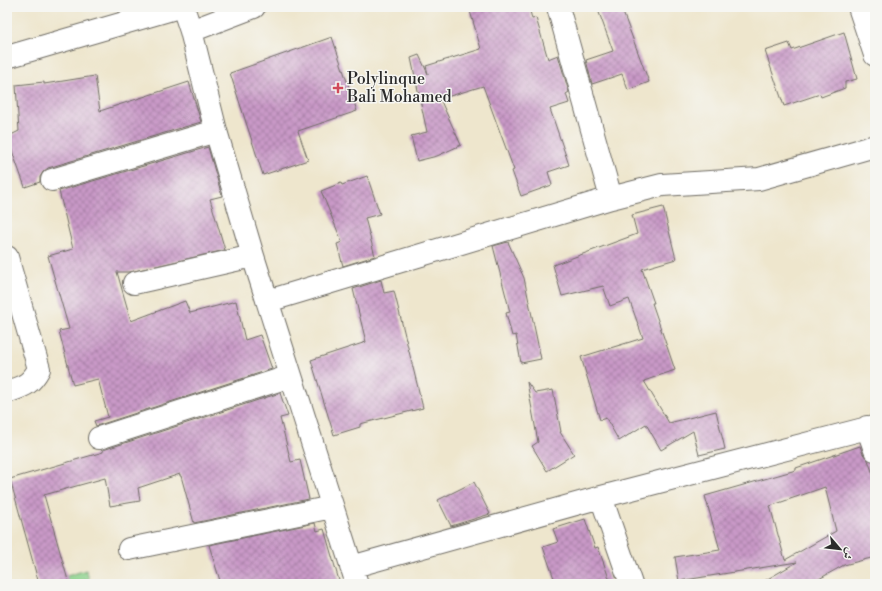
<svg xmlns="http://www.w3.org/2000/svg" width="882" height="591" font-family="'Libre Bodoni',Amiri,serif">
<style>
.park{fill:url(#park-crowns);stroke:#5c7e5b}
.building{fill:url(#building-cross-hatch);fill-rule:evenodd}
.lines{fill:none;stroke-linecap:round;stroke-linejoin:round}
.minor-casing{stroke:#6f6c64;stroke-width:24}
.minor{stroke:#fff;stroke-width:22}
.poi-dot{fill:#d1495b;stroke:#f6f6f2;stroke-width:1.5}
.labels{text-anchor:middle;dominant-baseline:central;stroke-width:3;stroke-linejoin:round;paint-order:stroke}
.poi-label{font-size:16px;fill:#2b2b2b;stroke:#f6f6f2;text-anchor:start}
</style>
<defs>
<pattern id="park-crowns" width="20" height="18" patternUnits="userSpaceOnUse"><rect width="20" height="18" fill="#8cd18b"/><path d="M2 6a3 3 0 1 1 6 0M12 15a3 3 0 1 1 6 0" fill="none" stroke="#73aa72"/></pattern>
<pattern id="building-cross-hatch" width="8" height="8" patternUnits="userSpaceOnUse"><rect width="8" height="8" fill="#c999c7"/><path d="M0 0l8 8M0 8l8-8" fill="none" stroke="#a37da2"/></pattern>
</defs>
<rect width="100%" height="100%" fill="#f6f6f2"/>
<filter id="ink" filterUnits="userSpaceOnUse"><feTurbulence type="fractalNoise" baseFrequency=".025" numOctaves="2"/><feDisplacementMap in="SourceGraphic" scale="8" xChannelSelector="R" yChannelSelector="G"/><feConvolveMatrix kernelMatrix="1 2 1 2 8 2 1 2 1" color-interpolation-filters="sRGB"/></filter>
<filter id="wash" filterUnits="userSpaceOnUse"><feTurbulence type="fractalNoise" baseFrequency=".012" numOctaves="4" result="noise"/><feDisplacementMap in="SourceGraphic" scale="16" xChannelSelector="R" yChannelSelector="G"/><feGaussianBlur stdDeviation="0.9" result="paint"/><feColorMatrix in="noise" values="0 0 0 0 0 0 0 0 0 0 0 0 0 0 0 0 0 1.4 0 .05"/><feComposite in="paint" operator="in"/></filter>
<g filter="url(#wash)">
<rect width="100%" height="100%" fill="#eee6cd"/>
<path class="park" d="M86 570 91 584H41Z"/>
<g id="blocks">
<path class="building" d="M483 7H529L532 19 536 18 548 59 558 55 569 92 566 94 569 103 550 109 569 165 548 172 552 185 521 196 512 171 514 170 483 86 440 99 461 145 437 156 417 161 411 136 427 132 411 58 419 55 428 74 426 66 481 49 470 11Z
M597 7H621L649 82 628 90 622 74 592 84 586 60 613 51Z
M844 32 857 79 845 82V88L821 97 820 94 784 106 765 51 789 43 792 50Z
M332 37 357 111 298 131 308 160 263 175 230 73Z
M95 76 100 111 189 82 201 122 48 168 43 172 40 177V182L25 187 7 137 19 131 16 85 44 82V84Z
M208 147 222 196 210 199 225 250 130 272H117L131 321 185 301 190 313 236 301 245 340 260 335 272 369 96 426 94 421 108 417 98 379 73 385 59 331 69 329 48 256 73 249 59 191Z
M367 176 380 214 365 218 375 256 343 266 337 244 342 242 321 191 341 183 342 185Z
M663 207 676 259 642 269 654 303H652L675 370 644 381 669 423 716 411 725 449 699 455 693 431 661 450 646 424 619 441 606 418 600 420 581 357 643 338 629 299 610 306 603 286 562 296 553 265 637 234 632 215Z
M508 242 524 278 541 359 521 363 516 335 512 336 506 313 510 312 493 246Z
M381 280 384 293 394 291 423 408 360 424V427L334 435 311 360 366 342 353 289Z
M527 382 535 393 553 390 561 432H560L574 454 547 471 532 446 538 442Z
M280 393 288 416 280 418 291 462 300 460 309 499 194 523 181 476H180V474L138 488 140 501 110 506 105 478 44 495 69 584H39L10 479 103 452V450Z
M860 446 863 454 868 460 875 480V557L844 565 810 584H759L797 562 679 581 675 557 720 550 705 496 796 470V468ZM825 487 836 531 785 560 770 506Z
M474 482 490 514 451 526 438 500Z
M585 519 595 548 598 547 611 584H556L543 547 558 542 553 529Z
M315 523 317 531 324 529 340 584H221L209 545Z"/>
</g>
</g>
<g filter="url(#ink)">
<use href="#blocks" fill-opacity="0" stroke="#6f6c64" stroke-width="1"/>
<g class="lines">
<g class="minor-casing">
<path id="minor" d="M183 7 191 31 216 131 253 256 357 584
M558 7 611 198
M859 7 875 55
M191 31 254 7
M7 57 179 7
M52 180 216 131
M7 257 39 369C30 385 24 386 7 392
M134 283 253 256
M268 301 611 198 662 185 759 179 875 146
M867 427 875 450
M99 438 291 376
M601 497 631 584
M129 549 332 507
M351 567 601 497 875 426"/>
</g>
<use href="#minor" class="minor"/>
</g>
</g>
<path class="poi-dot" d="M336 82h4v4h4v4h-4v4h-4v-4h-4v-4h4z"/>
<g class="labels">
<g class="poi-label">
<text x="347" y="79">Polylinque<tspan x="347" dy="18">Bali Mohamed</tspan></text>
</g>
</g>
<rect width="882" height="591" fill="none" stroke="#f6f6f2" stroke-width="24"/>
<g transform="translate(840 549) rotate(118)" stroke="#f6f6f2" stroke-width="3" paint-order="stroke">
<path d="M0-3L7 15L0 10L-7 15Z" fill="#2b2b2b"/>
<text y="-6" font-size="11" font-weight="bold" text-anchor="middle" fill="#2b2b2b">ش</text>
</g>
</svg>
